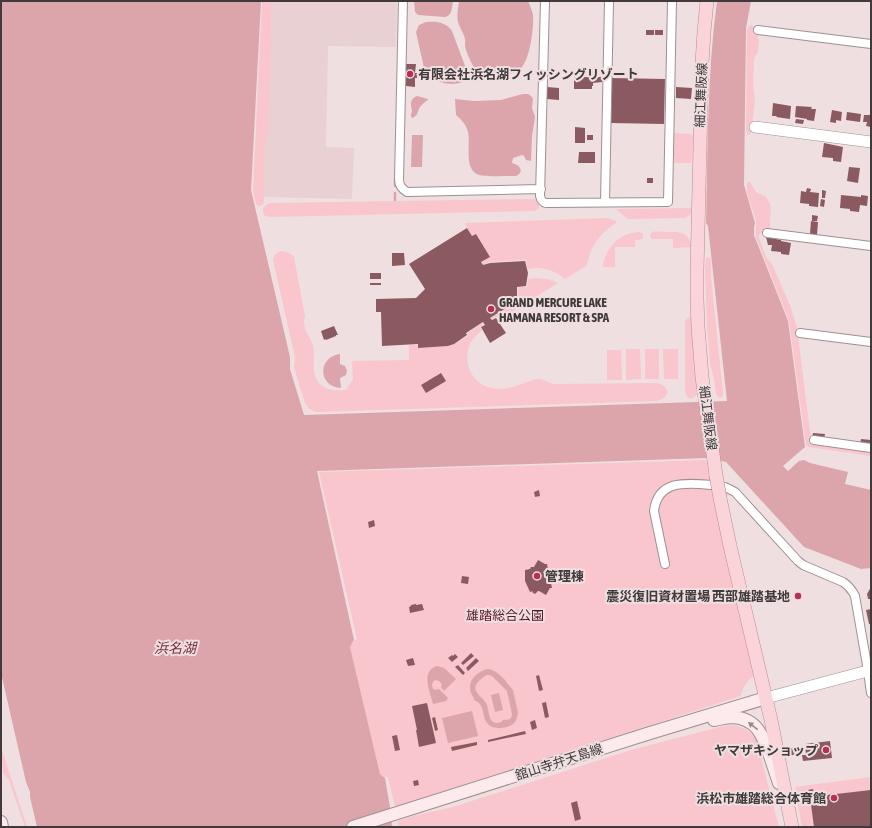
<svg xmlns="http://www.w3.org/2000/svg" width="872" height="828" font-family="'Asap Condensed','Noto Sans JP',sans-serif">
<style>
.built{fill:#e8d0d3}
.green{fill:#f8c6cc}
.water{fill:#dca5ab;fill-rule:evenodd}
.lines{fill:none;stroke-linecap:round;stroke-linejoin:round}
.stream{stroke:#dca5ab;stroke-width:2.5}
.building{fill:#8b5a61}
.minor-casing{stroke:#9e9091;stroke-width:10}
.tertiary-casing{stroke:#9e9091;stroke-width:12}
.secondary-casing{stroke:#9e9091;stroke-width:14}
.primary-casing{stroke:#b88c91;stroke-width:14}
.minor{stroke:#fff;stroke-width:8}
.tertiary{stroke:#fff;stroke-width:11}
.secondary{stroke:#fdeaec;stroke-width:12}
.primary{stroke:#fbd4d9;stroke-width:13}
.primary-bridge-casing{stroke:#b88c91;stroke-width:14;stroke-linecap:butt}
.primary-bridge{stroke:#fbd4d9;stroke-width:13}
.oneway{fill:#95898b}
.poi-dot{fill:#bc2c53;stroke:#efdfe1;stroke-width:1.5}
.labels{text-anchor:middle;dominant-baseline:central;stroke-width:4;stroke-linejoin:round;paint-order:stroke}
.poi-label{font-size:13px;font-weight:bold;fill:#403a3b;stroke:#efdfe1;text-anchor:start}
.street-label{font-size:13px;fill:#403a3b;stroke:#efdfe1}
.park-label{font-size:13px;fill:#581726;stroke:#efdfe1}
.water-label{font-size:14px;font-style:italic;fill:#76323f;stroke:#efdfe1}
</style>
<rect width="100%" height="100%" fill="#efdfe1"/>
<path class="built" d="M272 1H397L396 47 328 46 326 147 354 148 352 199 264 197 265 145 269 134Z"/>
<path class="green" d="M262 1H272L269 134 265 145 264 201 263 204 260 206H258L256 204 253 190Z
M752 25 755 27 757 32 759 41 758 52 754 59 753 83 755 101 751 132 750 134 748 135 746 131 747 30 749 26Z
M676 133 690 134 692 135 693 137 692 160 691 163H675L673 162V134Z
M748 182H750L756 192 766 197 770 204 771 209 770 221V229L761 233 759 235V238L767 259 772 264 791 308 797 328 811 440 871 450V456L809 447 806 445 789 321 756 237C755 231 757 226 756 221 754 209 745 196 747 184Z
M534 199C539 201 541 205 538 209L534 211 271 217 265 216 263 212V208L266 205 270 203Z
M692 208C692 214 689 217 683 218L628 219 616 209Z
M607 218 614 220 616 221V223C605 230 596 239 591 251 589 256 588 262 586 266L565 279C554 270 542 266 528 269L525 260 489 262 483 265 482 262 490 257 476 234 472 236 465 223Z
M639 232 643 234V238L639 240H635V247H615V267H603C605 247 620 233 639 232Z
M652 232C657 231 663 232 668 232 681 231 689 233 692 247L673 248V239H652L650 236Z
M281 251C287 252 290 253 294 257L305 317C301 328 310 335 313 345 315 354 313 362 314 370 316 389 330 391 346 390L353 379 352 361 409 360V345H417L418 348 448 346 454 344 468 336 467 333 483 323 484 324 480 327 482 330C476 335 471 340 469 347 463 364 473 384 491 388 503 391 516 386 527 382 531 381 535 379 539 379 544 379 549 383 553 384L656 383C670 385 672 398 656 401L317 412C311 411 309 409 305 403L294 368 295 357 273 260C274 255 276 253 281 251Z
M708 257 710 258 711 260V277L723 393 722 397 719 398 716 394 714 378 710 364 707 326 705 271 706 258Z
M536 278 548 279 558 283 499 320 496 317 492 319 491 318 518 301V287H527L528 279Z
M690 317 692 319 698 391 697 395 691 399 688 398 685 392V321L688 318Z
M626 349H640L641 379 626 380Z
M645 349H659V379H645Z
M663 349H678V379H664Z
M607 350H621L622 380H607Z
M706 460 754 676C747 680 742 689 741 696L395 807 388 777C384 777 382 778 380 774L350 647C352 643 353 640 357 639L319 472Z
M731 725C743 726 751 731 757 742L779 827H399L398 821 413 816 453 807 631 750 720 727Z
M1 747 27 827H25L9 780 3 773Z
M871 777V827H802L795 787Z"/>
<path class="water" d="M1 1H261L251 190 290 357V369L304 415 727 401 708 226 706 223C708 149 707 74 717 1H751L746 28 744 185 755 223 754 228V235L788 321 805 447 783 466 788 471 799 461 804 460 810 463 848 472 845 484 871 490V568L861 569 804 547 726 462 707 458 317 471 354 640 352 643 350 647 380 774 382 776 385 778 391 813 392 827H37L30 797V792L26 782 1 673Z
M414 1H453C452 8 452 16 445 17L418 15 415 12Z
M459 1H528C530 6 532 10 533 15 534 28 530 59 521 68 515 74 506 75 499 77 494 78 488 81 484 79 477 76 465 52 465 45 465 39 466 44 465 39 464 34 461 30 459 25 456 18 458 9 459 1Z
M426 22C437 21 446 22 452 31L468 74 467 78 463 82C449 87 432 82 424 68L416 32 419 25Z
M523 94H528L531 96 533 99 532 108 535 117 532 136 531 161 526 160 524 156 522 155 513 158 512 163C514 164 516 164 517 165 523 169 521 174 516 176 508 176 485 177 479 175 463 169 471 145 468 132 466 125 462 120 456 115L455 99 474 101 501 100Z
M417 96 428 99V100C425 102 422 104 420 107 417 112 418 116 412 118 410 115 411 114 412 112 411 105 409 99 417 96Z
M412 135H423L422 167H411Z
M340 354V364L345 366 347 371 346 375 340 378 341 388C318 387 317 357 340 354Z
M437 666 444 668 456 679 444 691 441 687 442 684 439 681 435 680 433 682 432 685 433 689 436 690 439 689 448 698 446 701 433 704C430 692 420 671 437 666Z
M487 669C495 669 501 676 506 681V682L513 690 518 713C517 716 517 719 515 722 509 729 493 731 487 723 483 718 484 711 481 706 480 703 476 701 474 700 474 699 474 698 473 697 465 684 474 673 487 669ZM488 675 492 676 507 691 512 714C511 721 509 719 503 720 503 720 502 721 501 722 487 727 490 710 486 703 482 696 470 691 478 682 481 679 484 676 488 675Z
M499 693 503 710 495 712 491 695Z
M472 711 478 736 448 743 442 718Z"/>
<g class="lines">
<path class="stream" d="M395 186V179
M395 200V193"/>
</g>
<path class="building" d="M646 30H654V35H646Z
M655 30H663V35H655Z
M405 64H416L415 73H417V78H415V87L406 86V83H404Z
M590 71H597V75H590Z
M574 76 597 78V77H602V82L593 83V86H592V89H574Z
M612 78 665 79 664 124 611 123Z
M547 87 559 88V100L547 99Z
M676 87 692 88 691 99 676 98Z
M773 103 791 106 790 119 776 117 777 116H772Z
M796 106 812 107 811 109H816L814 121 807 120V119L795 117Z
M832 110 842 112 841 121 836 120V123L830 122Z
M847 112 861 114 860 122 846 120Z
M864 115H871V127L866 126 867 122H863Z
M796 119 804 120 803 124 795 123Z
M575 127 585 128V143H575Z
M587 135H593V140H587Z
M824 143 843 147 841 162 833 161V158L822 157Z
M579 152H595V163H578Z
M849 167 860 168 858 183 847 181Z
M647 178H653V183H647Z
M807 188 811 189 810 192 819 193 818 207 809 206V204L800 203 801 191 806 192Z
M822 190 826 191 825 198H822Z
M841 195 861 197V195L868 196 867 206 860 205 859 212 850 211V209L840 208Z
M821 199 825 200 824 207 820 206Z
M812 215 818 216 817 221H812Z
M811 221 818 222 817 235 810 234Z
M467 228 472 236 476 234 490 257 481 262 483 265 490 263 525 261 528 273 526 286 517 287V301L490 318 492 320 496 318 506 333 490 343 481 327 485 325 483 322 466 333 467 335 454 344 448 346 418 348V344L382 346 381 312H376V299L416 298 425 289 409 264Z
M766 237 781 240V241L791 243 789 255 781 254V252L771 251 772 245H768Z
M392 253H404L405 265 392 266Z
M370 273H381V279H370Z
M370 283H381V285H370Z
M334 326 338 335H336V336L326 340V339L324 340 321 331Z
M441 373 446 381 426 393 421 385Z
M813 433 825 434 824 440 812 438Z
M861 439 871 440V446L860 445Z
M539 490 540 496 535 497 534 492Z
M374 520 375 526 369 528 368 522Z
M538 560 545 564H547L552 588H550L546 595 539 591H538L535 594 532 592 533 591 530 592 525 581V570L530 569 531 567H534Z
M462 576 469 577 468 584 461 583Z
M871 587V599H868L867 594Z
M661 590 663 598 657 599 658 601 650 602V601L644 602 643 594Z
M416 604V605L422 604 424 610 410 613 409 607 411 606V605Z
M871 609V624H869L866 610Z
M471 653 474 656 463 665 461 663Z
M455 654 458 657 452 662 448 658 452 655 453 656Z
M413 658 415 665 408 666 406 660Z
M476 658 479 661 468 671 466 668Z
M458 665 465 673 463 675 455 667Z
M539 675 543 690 539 691 536 676Z
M546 702 549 717 545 718 542 703Z
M427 703 436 743 419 747 416 730H417L412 706Z
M435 717 438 730 435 731 432 718Z
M535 720 537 728 532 730 530 722Z
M525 731 526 734 488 742V740Z
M397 735 400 750 395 751 392 736Z
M830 741 832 758 803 761 802 755H806L805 744Z
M477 742V745L452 751 451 747Z
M795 747 796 755H791V748Z
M418 780 419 785 414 786 413 781Z
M813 789 814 796 804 797 803 791Z
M871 790V827H814L810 797Z
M577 801 581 819 575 821 571 803Z"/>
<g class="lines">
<g class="minor-casing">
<path id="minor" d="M403 1 399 179C399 185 401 188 407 192L541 189
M545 1 540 196C541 200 542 202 546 203L668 202 672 1
M758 30 871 44
M605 202 609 1
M767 233 871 246
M800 333 871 342
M814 440 871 448
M725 487 735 492 798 561 803 565 843 582C849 586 852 590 855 596L868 671 871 693
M665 564 654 511C658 479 687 483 712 485"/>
</g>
<g class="tertiary-casing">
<path id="tertiary" d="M755 127 871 142
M766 698 871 670"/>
</g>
<g class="secondary-casing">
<path id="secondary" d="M714 720C720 719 726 717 732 717 757 718 763 736 770 756 773 765 776 774 779 783
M1 822 2 827
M353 827 650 733 766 698"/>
</g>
<g class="primary-casing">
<path id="primary" d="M707 1 704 32 702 63 697 271V299L698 327 702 377 716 475
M720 498 730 546 771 720 792 827"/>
</g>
<use href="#minor" class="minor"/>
<use href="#tertiary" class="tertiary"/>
<use href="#secondary" class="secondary"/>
<use href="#primary" class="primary"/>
<g class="primary-bridge-casing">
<path id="primary-bridge" d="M716 475 720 498"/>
</g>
<use href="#primary-bridge" class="primary-bridge"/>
</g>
<defs><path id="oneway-solid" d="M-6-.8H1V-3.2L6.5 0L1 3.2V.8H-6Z"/></defs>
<use class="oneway" href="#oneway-solid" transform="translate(753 726) rotate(-142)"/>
<g class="poi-dot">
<circle cx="410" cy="74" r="4"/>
<circle cx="491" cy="309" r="4"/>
<circle cx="537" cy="576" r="4"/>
<circle cx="798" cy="596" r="4"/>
<circle cx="826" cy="750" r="4"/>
<circle cx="834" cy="798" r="4"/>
</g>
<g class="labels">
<g class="poi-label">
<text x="418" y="74">有限会社浜名湖フィッシングリゾート</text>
<text x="499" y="302">GRAND MERCURE LAKE<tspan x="499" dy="15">HAMANA RESORT &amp; SPA</tspan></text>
<text x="545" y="576">管理棟</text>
<text x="790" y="596" text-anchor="end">震災復旧資材置場 西部雄踏基地</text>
<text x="818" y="750" text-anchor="end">ヤマザキショップ</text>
<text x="826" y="798" text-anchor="end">浜松市雄踏総合体育館</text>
</g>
<g class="street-label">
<text transform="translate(701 95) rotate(-88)">細江舞阪線</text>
<text transform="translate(708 418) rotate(83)">細江舞阪線</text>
<text transform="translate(559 762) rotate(-18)">舘山寺弁天島線</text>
</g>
<g class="park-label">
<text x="505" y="615">雄踏総合公園</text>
</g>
<g class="water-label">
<text x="175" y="648">浜名湖</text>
</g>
</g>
<rect width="872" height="828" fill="none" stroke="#403a3b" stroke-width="4"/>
</svg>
